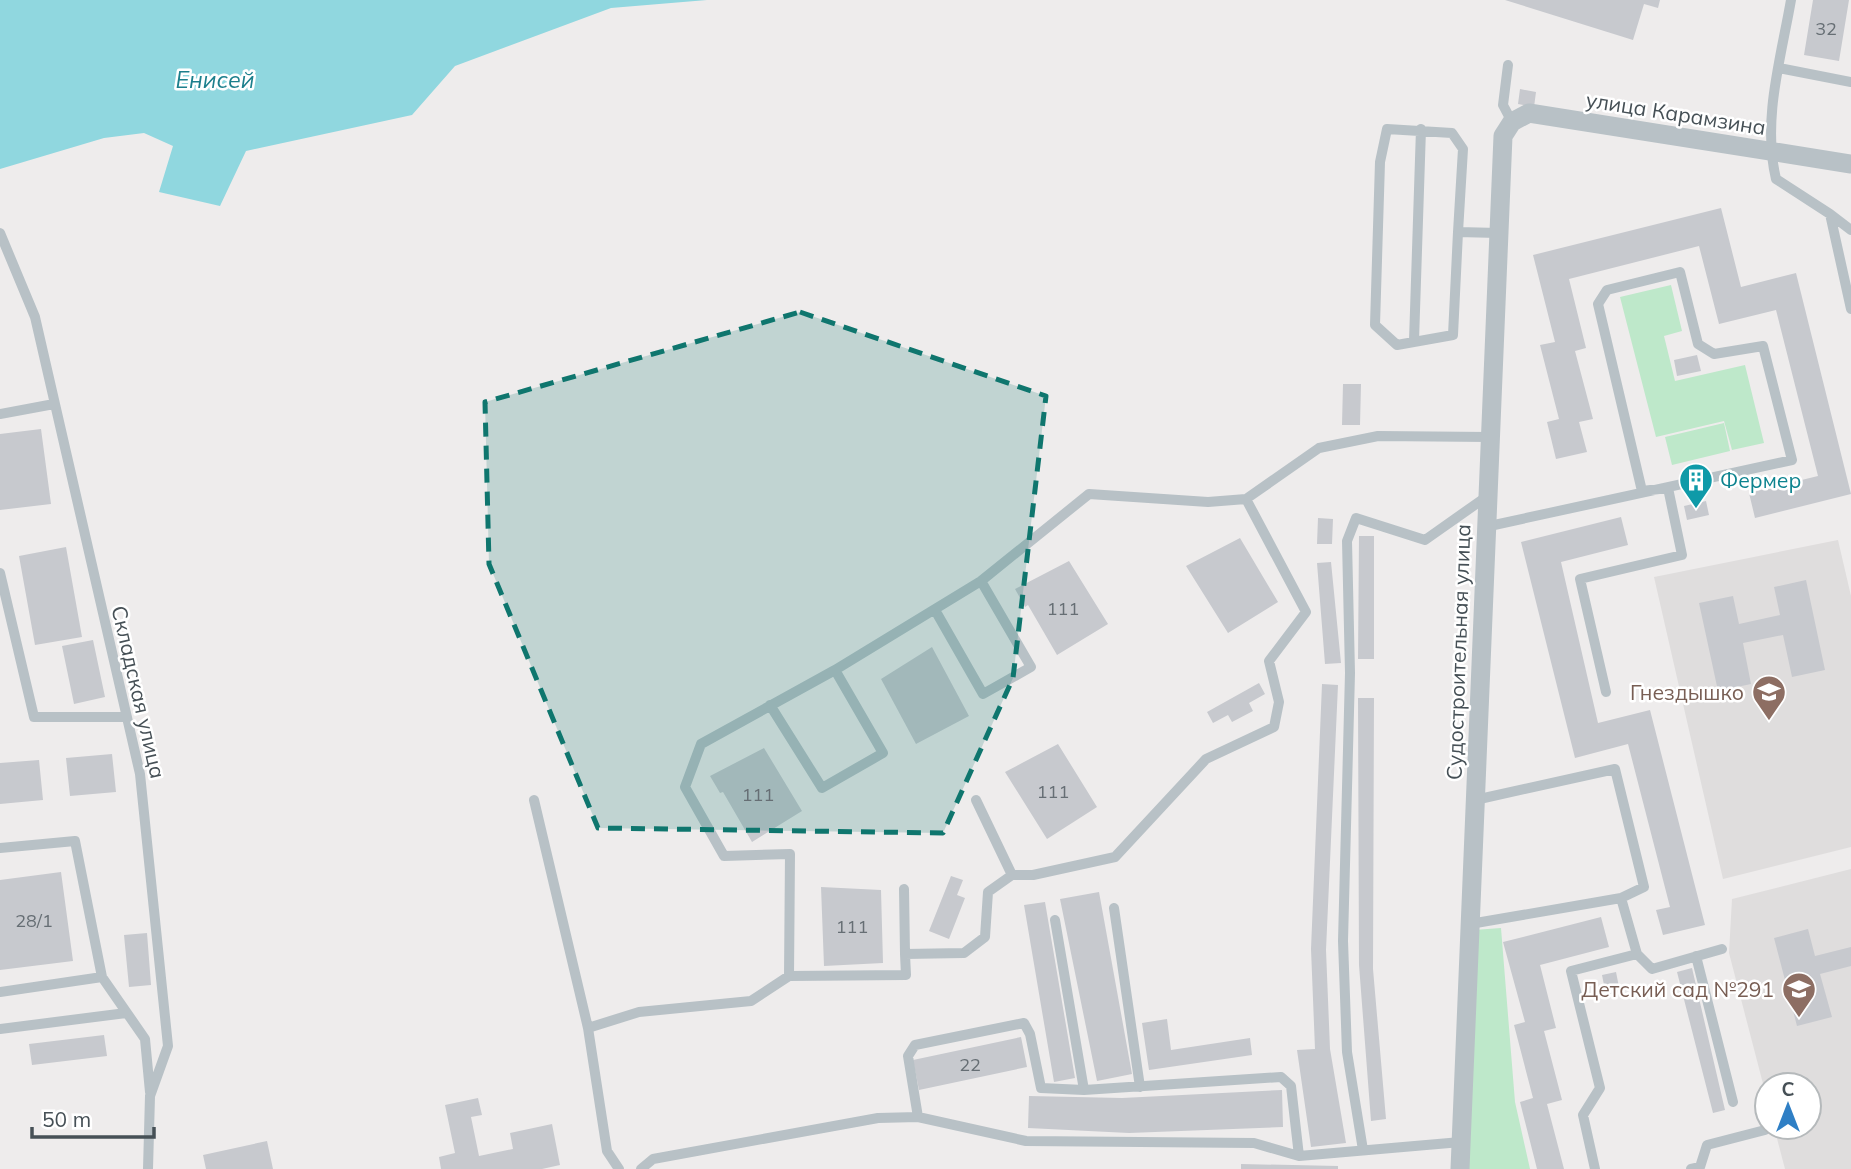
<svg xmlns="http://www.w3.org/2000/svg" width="1851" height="1169" font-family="Mulish,sans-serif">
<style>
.education{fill:#dfdddd}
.green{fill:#bee8ca}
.water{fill:#90d7df}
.building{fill:#c7c9ce}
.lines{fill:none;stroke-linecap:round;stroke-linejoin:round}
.lane{stroke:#b8c1c6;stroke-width:10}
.street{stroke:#b8c1c6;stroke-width:19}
.marked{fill:#0f766e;fill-opacity:0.2;stroke:#0f766e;stroke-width:5;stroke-dasharray:14 9;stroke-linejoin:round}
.labels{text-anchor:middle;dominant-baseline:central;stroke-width:5;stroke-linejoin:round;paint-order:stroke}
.number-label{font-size:18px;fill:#666e74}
.street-label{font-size:21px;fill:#465056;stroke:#fff}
.culture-label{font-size:21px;fill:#0d838f;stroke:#fff;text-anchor:start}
.education-label{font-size:21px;fill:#785e54;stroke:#fff;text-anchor:end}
.water-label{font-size:23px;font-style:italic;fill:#1c7f8c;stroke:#fff}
</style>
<rect width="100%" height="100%" fill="#eeecec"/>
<path class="education" d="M1838 540 1851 596V847L1723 879 1654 577Z
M1851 869V1169H1785L1774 1127H1809V1085H1767V1099L1729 953 1732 899Z"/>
<path class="green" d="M1671 285 1682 331 1664 336 1675 381 1745 365 1764 443 1732 450 1724 421 1656 437 1620 297Z
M1724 423 1730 451 1672 465 1665 437Z
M1501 928 1515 1102 1530 1169H1468L1474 930Z"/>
<path class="water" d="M0 0H707L611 8 455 66 412 115 246 151 220 206 159 192 173 146 144 133 104 138 0 169Z"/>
<path class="building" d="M1505 0H1660L1658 8 1644 4 1633 40Z
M1813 0H1849L1839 61 1804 55Z
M1520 89 1536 92 1534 107 1518 104Z
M1721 208 1741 287 1796 273 1851 494 1755 518 1749 493 1818 476 1776 310 1719 324 1699 246 1569 279 1586 348 1575 351 1593 419 1579 422 1587 452 1556 459 1547 422 1559 419 1540 345 1555 342 1533 255Z
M1697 355 1701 371 1677 376 1674 360Z
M1343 384H1361L1360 425H1342Z
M41 429 51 504 0 510V434Z
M1706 501 1709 515 1687 520 1684 506Z
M1621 517 1628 545 1561 562 1598 723 1650 710 1705 925 1663 935 1656 910 1670 907 1628 744 1575 758 1521 542Z
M1318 518 1333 519 1332 544H1317Z
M1359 536H1374V659H1358Z
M1240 538 1278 602 1228 633 1186 566Z
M66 547 82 637 35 645 19 556Z
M1069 561 1108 624 1057 655 1028 605 1025 607 1015 589Z
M1331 562 1341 663 1325 664 1317 563Z
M1806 580 1825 670 1792 677 1783 635 1743 643 1751 684 1718 691 1699 603 1733 596 1739 624 1780 615 1774 587Z
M93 640 105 697 74 704 62 646Z
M932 647 969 716 916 744 881 679Z
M1259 683 1265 694 1249 703 1253 711 1232 722 1228 715 1213 723 1207 712Z
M1322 684 1338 685 1326 950 1330 1049 1346 1143 1311 1147 1297 1050 1315 1049 1311 949Z
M1358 698H1374L1373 969 1386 1119 1371 1121 1359 965Z
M1058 744 1097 807 1047 839 1005 772Z
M764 748 802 811 752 842 723 792 720 793 710 776Z
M112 754 116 792 70 796 66 758Z
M39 760 43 800 0 804V763Z
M61 872 73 961 0 970V880Z
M951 876 963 880 957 895 965 898 949 939 929 931Z
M821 887 881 890 883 963 824 966Z
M1099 892 1132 1074 1097 1081 1060 899Z
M1045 902 1075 1078 1054 1082 1024 905Z
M1601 917 1609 947 1540 965 1556 1028 1544 1031 1562 1100 1547 1104 1564 1169H1537L1520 1102 1533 1098 1514 1025 1525 1022 1503 942Z
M1808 929 1815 956 1851 947V966L1820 974 1832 1017 1797 1026 1774 938Z
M147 933 151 985 129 987 124 935Z
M1692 968 1725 1110 1713 1113 1677 972Z
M1616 972 1620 992 1606 995 1602 975Z
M1167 1019 1171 1050 1250 1038 1252 1055 1149 1070 1142 1023Z
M104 1035 107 1056 32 1065 29 1044Z
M1021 1037 1027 1067 919 1090 913 1060Z
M1282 1090 1283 1127 1129 1133 1028 1128 1029 1096 1122 1098Z
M478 1098 482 1115 471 1117 479 1156 513 1149 510 1133 552 1124 560 1165 542 1169H441L439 1157 455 1153 445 1105Z
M267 1141 273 1169H206L203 1155Z
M1241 1164 1338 1166V1169H1241Z"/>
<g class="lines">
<path class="lane" d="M1791 0C1781 58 1762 120 1776 179L1830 214 1851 309
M1508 65 1503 105 1512 122
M1779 68 1851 82
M1830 214 1851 230
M1458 232 1453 335 1397 345 1375 325 1380 162 1387 129 1452 133 1463 149 1458 232 1498 233
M0 233 35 317 140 774 168 1046 150 1096 148 1169
M1414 341 1421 129
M0 414 54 404
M1246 499 1319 448 1378 436 1489 437
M1485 527 1792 460 1763 346 1714 354 1698 344 1680 272 1607 290 1598 304 1642 491 1668 488 1682 555 1580 579 1606 692
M0 573 34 717H126
M935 610 983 694 1031 667 981 581
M770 705 822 788 883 753 835 670
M534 800 588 1028 607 1151 619 1169
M976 800 1012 875
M0 848 75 841 102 977
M904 889 905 954
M1114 908 1140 1087
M1055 920 1084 1090 1281 1077 1291 1086 1299 1156
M1470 924 1621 898 1644 887 1615 769 1475 800
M1637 954 1652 969 1722 949
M1696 956 1733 1102
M0 992 102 977 145 1039 150 1092
M588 1028 639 1012 751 1001 789 976 906 975 905 954 964 953 985 937 988 892 1012 875H1033L1115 857 1206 759 1274 727 1279 702 1269 661 1306 612 1246 499 1208 502 1089 494 981 581 835 670 701 744 685 787 724 856 790 854 789 976
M0 1029 126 1013
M918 1117 908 1056 915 1045 1024 1023 1030 1034 1041 1088 1084 1090
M1363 1150 1347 1052 1343 941 1350 673 1347 541 1356 518 1425 540 1486 497
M641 1169 653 1159 878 1118 918 1117 1026 1141 1254 1143 1299 1156 1461 1142
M1595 1169 1583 1115 1600 1088 1571 971 1637 954 1621 898
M1691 1169 1700 1167 1707 1145 1765 1130"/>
<path class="street" d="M1460 1169 1503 136 1512 122 1529 113 1851 164"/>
</g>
<path class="marked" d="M800 312 1046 396 1013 678 943 833 598 828 489 564 485 402Z"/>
<defs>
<g id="building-pin" transform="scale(1.75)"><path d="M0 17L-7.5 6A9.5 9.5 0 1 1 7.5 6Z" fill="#0f9aa8" stroke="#fff"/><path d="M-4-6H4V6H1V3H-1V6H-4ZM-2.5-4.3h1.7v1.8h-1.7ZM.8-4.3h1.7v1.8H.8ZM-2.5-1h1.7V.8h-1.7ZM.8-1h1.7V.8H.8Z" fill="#fff"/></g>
<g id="school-pin" transform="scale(1.75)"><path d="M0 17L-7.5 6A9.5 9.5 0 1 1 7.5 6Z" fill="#8d6e63" stroke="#fff"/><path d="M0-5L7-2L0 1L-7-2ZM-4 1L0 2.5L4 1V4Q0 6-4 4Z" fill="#fff"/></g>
</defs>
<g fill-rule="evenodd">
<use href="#building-pin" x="1696" y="480"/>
<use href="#school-pin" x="1769" y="692"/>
<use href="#school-pin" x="1799" y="989"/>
</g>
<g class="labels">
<g class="number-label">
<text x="1826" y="28">32</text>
<text x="1063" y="608">111</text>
<text x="1053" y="791">111</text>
<text x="758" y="794">111</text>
<text x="34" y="920">28/1</text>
<text x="852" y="926">111</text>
<text x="970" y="1064">22</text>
</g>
<g class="street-label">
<text transform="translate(1676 113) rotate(9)">улица Карамзина</text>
<text transform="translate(1458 652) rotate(-88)">Судостроительная улица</text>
<text transform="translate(139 692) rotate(77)">Складская улица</text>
</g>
<g class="culture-label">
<text x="1720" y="480">Фермер</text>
</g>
<g class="education-label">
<text x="1744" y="692">Гнездышко</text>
<text x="1774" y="989">Детский сад №291</text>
</g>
<g class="water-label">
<text x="215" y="79">Енисей</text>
</g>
</g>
<g transform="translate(1788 1106)"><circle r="33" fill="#ffffff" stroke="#b5b9bb" stroke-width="2"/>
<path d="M0-5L12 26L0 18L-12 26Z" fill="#2f7fc5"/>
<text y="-10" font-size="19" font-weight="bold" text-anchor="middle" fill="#465056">С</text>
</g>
<path d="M32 1127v10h122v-10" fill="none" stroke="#465056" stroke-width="3.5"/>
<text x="42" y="1127" font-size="21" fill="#465056" stroke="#ffffff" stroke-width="5" paint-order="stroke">50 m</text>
</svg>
